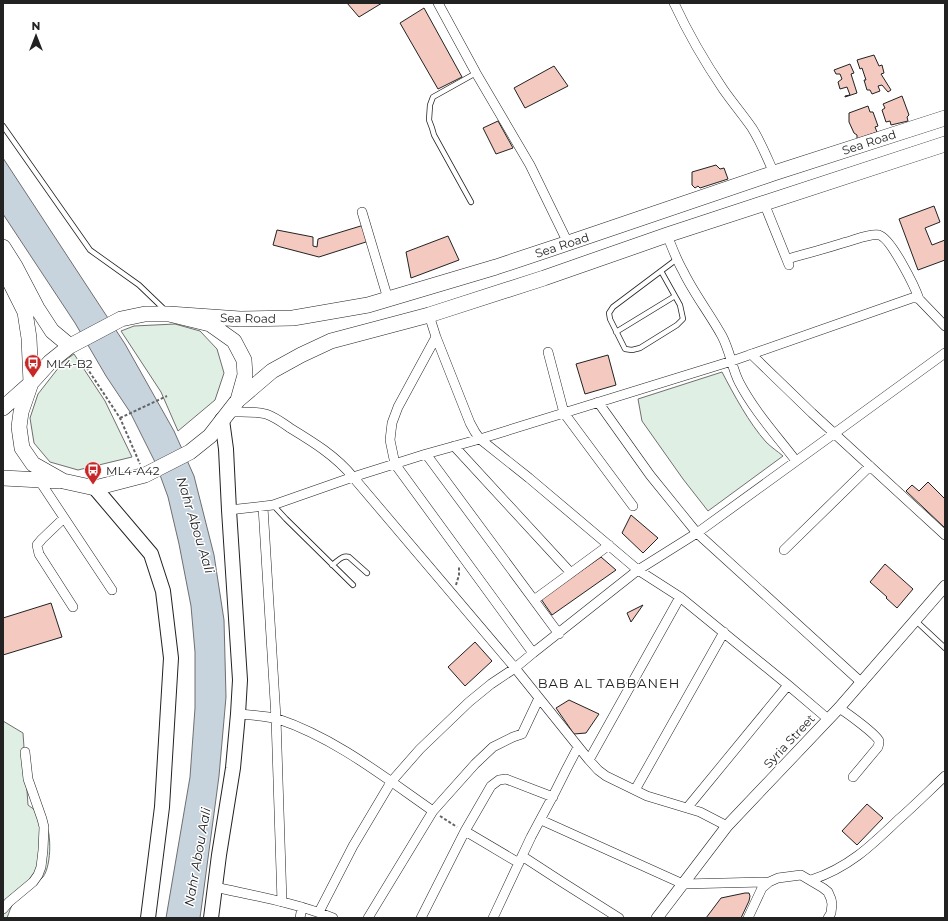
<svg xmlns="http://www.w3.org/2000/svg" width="948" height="921" font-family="Montserrat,sans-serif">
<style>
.green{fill:#e0efe3;stroke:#6f6f6f}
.water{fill:#c7d3dd;stroke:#6f6f6f}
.building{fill:#f3c9c0;stroke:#222}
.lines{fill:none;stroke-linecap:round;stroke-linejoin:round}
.service-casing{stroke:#222;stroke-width:6}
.minor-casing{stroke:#222;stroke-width:10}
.tertiary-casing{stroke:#222;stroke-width:12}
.primary-casing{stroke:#222;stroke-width:16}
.trunk-casing{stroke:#222;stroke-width:16}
.path{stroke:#646464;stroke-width:2;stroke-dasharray:3 2;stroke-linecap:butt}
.service{stroke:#fff;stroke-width:4.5}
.minor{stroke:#fff;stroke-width:9}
.tertiary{stroke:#fff;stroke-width:11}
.primary{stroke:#fff;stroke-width:14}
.trunk{stroke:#fff;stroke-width:15}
.labels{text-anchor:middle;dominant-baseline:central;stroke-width:3;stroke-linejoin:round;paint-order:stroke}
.street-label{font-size:12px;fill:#222;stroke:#fff}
.poi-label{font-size:12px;fill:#222;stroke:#fff;text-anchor:start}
.water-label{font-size:13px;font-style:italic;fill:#222;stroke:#fff}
.neighbourhood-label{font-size:13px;letter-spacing:1px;fill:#222;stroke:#fff}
</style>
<rect width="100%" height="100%" fill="#fff"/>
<path class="green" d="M175 324 200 331 217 349 224 373 215 400 178 431 161 392 121 331 134 326Z
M74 354 105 401 132 457 78 470 50 462 34 443 30 418 38 394 63 362Z
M722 372C734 395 749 423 766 442 771 447 777 451 783 456L708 511 683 479 642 421 638 399Z
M3 721 23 733 28 805C33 809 39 812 43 817 52 828 52 865 43 877 35 886 23 892 15 901 11 905 9 913 7 918H3Z"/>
<path class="water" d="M3 158 125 344 174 431 194 476 214 555 224 620 226 697 219 776 200 918H166L190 777 195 708V652L191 606 179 544 168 497 156 464 130 412 106 376 75 323 3 214Z"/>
<path class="building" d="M347 3H382L359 17Z
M424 8 462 77 438 89 400 23Z
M874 55 879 66 882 65 884 73 881 74 891 90 888 92 882 85 878 86 880 91 872 94 870 90H867L864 80H866L862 68 860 69 857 60Z
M850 64 854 73 851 74 857 93 845 97V96L850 95 847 87 840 89 838 82 842 79 840 74H836L834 70Z
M554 66 568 86 525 108 514 88Z
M902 96 909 115 907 117 908 121 891 125 890 121 886 122 882 110 885 108 883 104Z
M868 106 870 112H873L878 126 875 127 877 132 857 139V135L854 133 849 122V113Z
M498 121 513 148 496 154 483 128Z
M716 165 720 169 724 168 728 179 700 188 698 186 695 188 692 185V172Z
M934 206 940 222 925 228 932 245 945 240V260L918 270 899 219Z
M364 225 369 241 319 257 273 245 277 230 313 237V246L317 247 318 239Z
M448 236 459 260 411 278 406 252Z
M608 355 616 385 585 394 576 364Z
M928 482 945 499V528L906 491 912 485 919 491Z
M631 515 658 538 643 553 622 533Z
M601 557 616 570 552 615 541 599Z
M885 564 913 589 897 608 886 598 887 597 870 582Z
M51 603 62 637 3 655V618Z
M643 605 631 622 627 613Z
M475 642 492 661 465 686 448 667Z
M569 700 599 714 586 733 574 734 556 708Z
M867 804 883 818 857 845 842 831Z
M745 893H749L750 896 749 901 741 918H706L721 898Z"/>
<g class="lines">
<g class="service-casing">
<path id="service" d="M3 126 90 250 139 285 165 310
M471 202 434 135 432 128 429 120 430 105 433 97 476 73
M661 271 680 305 683 319 677 325 640 348 632 350 625 349 610 319 609 313 613 307 677 259
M616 332 675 296
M273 505 286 519 353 585
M332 565C338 561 342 555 349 557L367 573
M916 621 945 648"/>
</g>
<g class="minor-casing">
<path id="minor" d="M438 3 476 73 530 165 568 243
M674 3C688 33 704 61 723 89 732 102 743 115 752 128 761 142 767 158 774 173
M764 203 789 265
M362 212 388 299
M667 235C672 247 676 259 683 271 694 294 710 314 722 336 730 351 732 368 739 382 754 411 777 436 796 461
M787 259C805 254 824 249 843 243 853 241 869 233 879 235 891 238 915 287 919 299
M429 315 436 337 470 423 475 432 480 439 529 478 638 570 680 597 788 685 828 719
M436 337 398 407 392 423 390 440 395 464 533 653
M548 352 564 413 633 506
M751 354 812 413 945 535
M598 402 650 475 697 533 862 683
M229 412C241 412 254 411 266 414 275 417 283 423 290 428 313 442 336 456 353 477L515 668 589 760 598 770 606 776 647 796 700 812 727 826
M454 446 571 573
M426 454 559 634
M39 480 112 590
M263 507 276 718 282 902
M229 510 273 505 353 477 426 454 480 439 732 361 912 298H916L919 299 945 326
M64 518 42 539 37 545 39 554 73 607
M784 550 870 466
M534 600 609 545
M839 708C847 713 876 734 879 741 879 744 879 744 878 747L853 777
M238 714C249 715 268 716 278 719 335 738 384 777 433 811
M589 760 680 597
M635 790 724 632
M687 808 788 685
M541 820 683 884 769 882
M465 831 519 863
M522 856 562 882 619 918
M811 880C848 868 871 846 898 820 914 806 929 791 945 776
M215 887C255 896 296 903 333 918
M3 909 9 902 33 882 38 875 41 867 43 850 44 827 42 819 28 779 25 752
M319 912 353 846 391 782 420 749 469 702 491 684 515 668 533 653 638 570 697 533 835 433 945 353
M300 918 302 907
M368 918 433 811 475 764 493 747 513 737 522 734 539 698
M421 918 465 831 491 786 499 780 506 779 553 797
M493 918 531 837 554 794 566 770 578 747
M748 918 762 888 769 882 778 878 801 875 823 888 828 892 831 899 832 904 831 913 828 918"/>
</g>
<g class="tertiary-casing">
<path id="tertiary" d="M657 918 727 826 839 708 945 586"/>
</g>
<g class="primary-casing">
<path id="primary" d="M95 488 151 554 163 591 171 658 162 807 148 918
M211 918 219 855 233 768 238 714 240 680 229 510 226 449 222 420"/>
</g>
<g class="trunk-casing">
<path id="trunk" d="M3 247 15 266 37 308 52 331 70 346
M3 268 25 312 29 338 31 383 3 408
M145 314H169L210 324 234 341 244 360 245 375 238 400 210 436 190 452 145 475 95 488 63 481 33 464 22 448 19 427 21 412 31 383 50 362 70 346 121 319Z
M169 314 240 319 293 318 368 305 496 267 568 243 774 173 945 118
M238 400 272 371 301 355 331 341 429 315 544 278 667 235 945 144
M3 478 60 481"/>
</g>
<path class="path" d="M81 359 120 418 140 464
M120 418 167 396
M456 585 459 575V567
M440 816 457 827"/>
<use href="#service" class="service"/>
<use href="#minor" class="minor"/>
<use href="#tertiary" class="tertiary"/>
<use href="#primary" class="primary"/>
<use href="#trunk" class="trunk"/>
</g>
<defs>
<g id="bus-pin" transform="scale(0.9)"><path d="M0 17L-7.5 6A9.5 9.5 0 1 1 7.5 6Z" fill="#c62828" stroke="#fff"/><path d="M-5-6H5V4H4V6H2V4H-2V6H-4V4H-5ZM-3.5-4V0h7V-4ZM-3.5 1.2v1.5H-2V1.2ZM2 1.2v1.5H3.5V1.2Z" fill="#fff"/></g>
</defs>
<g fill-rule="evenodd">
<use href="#bus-pin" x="33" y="363"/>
<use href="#bus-pin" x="93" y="470"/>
</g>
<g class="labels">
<g class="street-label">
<text transform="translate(869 142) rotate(-18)">Sea Road</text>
<text transform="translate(562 245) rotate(-18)">Sea Road</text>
<text transform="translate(248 318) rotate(1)">Sea Road</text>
<text transform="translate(789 741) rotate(-47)">Syria Street</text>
</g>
<g class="poi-label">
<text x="46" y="363">ML4-B2</text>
<text x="106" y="470">ML4-A42</text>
</g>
<g class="water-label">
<text transform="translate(196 525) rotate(73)">Nahr Abou Aali</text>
<text transform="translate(197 857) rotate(-80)">Nahr Abou Aali</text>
</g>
<g class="neighbourhood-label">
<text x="609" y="683">BAB AL TABBANEH</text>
</g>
</g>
<rect width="948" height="921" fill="none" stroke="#222222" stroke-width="8"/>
<g transform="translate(36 36)" stroke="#ffffff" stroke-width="3" paint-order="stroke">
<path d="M0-3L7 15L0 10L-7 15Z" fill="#222222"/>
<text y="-6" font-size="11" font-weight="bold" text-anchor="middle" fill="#222222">N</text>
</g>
</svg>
